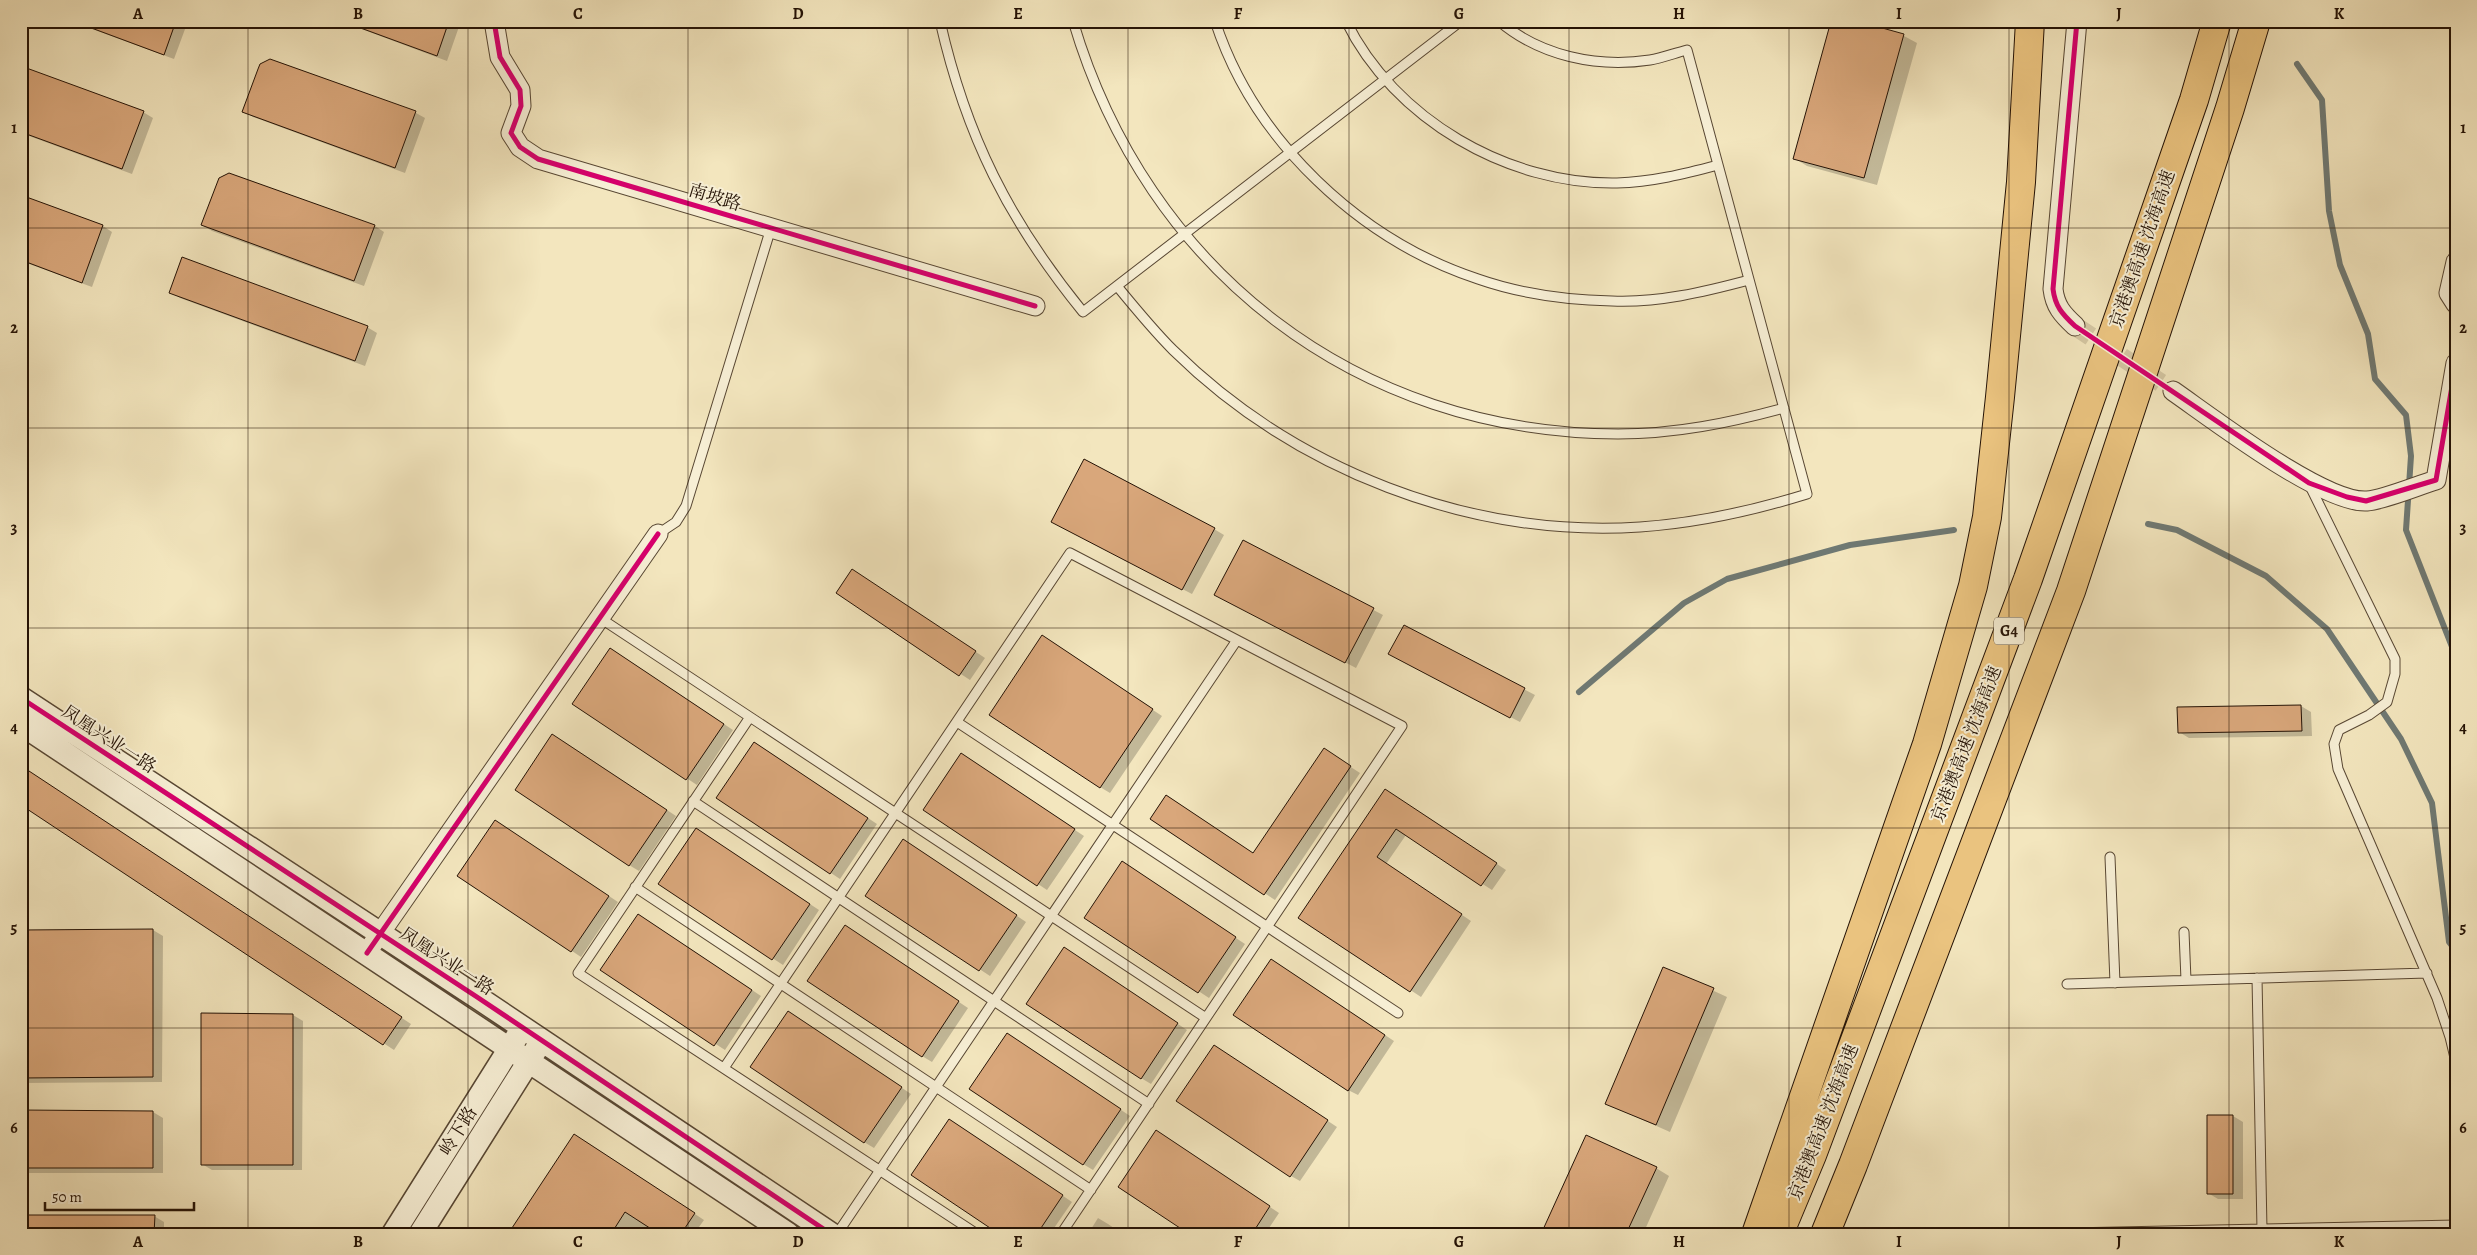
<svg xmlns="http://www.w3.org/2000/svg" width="2477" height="1255" font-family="Alegreya,'Noto Serif SC',serif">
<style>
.shadow{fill:#0003}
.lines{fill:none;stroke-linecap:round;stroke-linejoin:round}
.stream{stroke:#6f7973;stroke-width:6}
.building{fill:#d9a77b;stroke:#241205}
.minor-tunnel{stroke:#d4c6a2;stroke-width:19;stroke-dasharray:19 9;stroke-linecap:butt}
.service-casing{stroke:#584733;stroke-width:11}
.minor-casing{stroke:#584733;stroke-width:21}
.tertiary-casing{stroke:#584733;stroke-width:25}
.motorway-casing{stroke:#241205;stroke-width:30}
.service{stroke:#f7efd5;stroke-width:9}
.minor{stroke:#f7efd5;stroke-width:19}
.tertiary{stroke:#f7efd5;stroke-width:22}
.motorway{stroke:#eac37f;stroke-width:28}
.cycleway-casing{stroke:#f7efd5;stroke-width:8}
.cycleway{stroke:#d6006c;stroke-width:5}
.grid{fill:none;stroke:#241205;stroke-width:1;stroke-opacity:0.55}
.labels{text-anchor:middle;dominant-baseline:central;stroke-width:4;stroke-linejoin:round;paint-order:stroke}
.shield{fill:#f7efd5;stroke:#635443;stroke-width:1}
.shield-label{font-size:16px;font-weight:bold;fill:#241205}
.street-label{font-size:18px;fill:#241205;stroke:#f7efd5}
.neatline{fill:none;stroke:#241205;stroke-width:2}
.grid-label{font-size:16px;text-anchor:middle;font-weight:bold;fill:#241205}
</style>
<rect width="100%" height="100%" fill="#f3e6be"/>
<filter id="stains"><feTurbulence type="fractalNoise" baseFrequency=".004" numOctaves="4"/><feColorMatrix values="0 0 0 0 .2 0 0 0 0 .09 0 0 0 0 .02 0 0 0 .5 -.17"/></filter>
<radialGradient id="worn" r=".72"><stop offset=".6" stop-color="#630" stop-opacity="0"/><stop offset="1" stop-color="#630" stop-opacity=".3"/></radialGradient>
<path class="shadow" d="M70 21H188L174 59Z
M340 21H461L447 61Z
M1853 21 1904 36 1917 43 1877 185 1807 166 1794 158Z
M276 61 416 113 425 118 405 173 253 117 244 111Z
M21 68 143 112 153 118 132 174 21 133Z
M224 175H234L375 226 384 232 364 286 212 231 202 225 220 179Z
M21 196 103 226 112 232 92 287 21 261Z
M170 292 367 327 377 333 365 366 180 298Z
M1062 527 1214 529 1224 535 1192 594Z
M1244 542 1383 615 1356 668 1226 600Z
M862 576 985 658 970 680 837 593Z
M1405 626 1535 695 1520 722 1400 660Z
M1052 643 1162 716 1110 793 1100 787Z
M620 655 733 730 697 785 574 704Z
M2301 706 2311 712 2312 736 2189 738 2179 732V708Z
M563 741 676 816 639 871 629 865Z
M764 749 877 824 840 879 718 798Z
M1334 756 1360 773 1275 900 1152 819 1254 855Z
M971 761 1084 836 1047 890 1038 884Z
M39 778 411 1024 394 1050 21 804Z
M1395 796 1506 870 1492 890 1406 835 1386 864 1471 921 1421 997 1300 917Z
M505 827 618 902 581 957 572 951Z
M706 835 819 910 783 965 660 884Z
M913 847 1026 922 990 976 867 895Z
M1132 869 1245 944 1209 998 1086 917Z
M648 921 761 996 725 1050 602 970Z
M153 930 163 936 162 1082 21 1083V931Z
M855 933 968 1008 932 1062 922 1056Z
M1074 955 1187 1030 1151 1084 1141 1078Z
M1272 960 1394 1041 1358 1095 1348 1090Z
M1664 968 1727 997 1670 1132 1607 1104Z
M293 1015 303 1021 302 1170H212L202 1164Z
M798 1018 911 1094 874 1148 864 1142Z
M1017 1040 1130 1116 1093 1170 1083 1164Z
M1224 1052 1337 1127 1300 1181 1291 1176Z
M21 1112H153L163 1118V1173H21Z
M2233 1116 2243 1122V1199H2218L2208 1193Z
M959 1126 1072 1202 1050 1234H1001Z
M1166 1138 1279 1213 1265 1234H1191Z
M585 1141 704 1220 694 1234H509Z
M1656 1168 1669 1176 1643 1234H1542Z
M154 1216 164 1222V1234H21Z
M1098 1218 1108 1224 1123 1234H1088Z"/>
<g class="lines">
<path class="stream" d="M2297 64 2322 100 2329 211 2340 265 2368 334 2375 379 2406 415 2411 456 2406 530 2456 657
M2148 524 2177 530 2266 576 2327 629 2401 739 2432 803 2449 942 2456 951
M1579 692 1684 603 1727 579 1850 545 1954 530"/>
</g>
<path class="building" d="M79 21H176L164 55 78 23Z
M348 21H449L437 56 347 23Z
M1831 21H1857L1904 34 1864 178 1793 159Z
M270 59 416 111 395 168 242 112 258 69 260 64Z
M21 66 144 111 122 169 21 132Z
M229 173 375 225 354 281 201 225 219 178Z
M21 195 103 225 82 283 21 260Z
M182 257 368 326 355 361 169 293Z
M1084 459 1215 528 1182 590 1051 522Z
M1243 540 1374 608 1345 663 1214 595Z
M852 569 976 651 959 676 836 593Z
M1404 625 1525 688 1510 718 1388 654Z
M1042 635 1153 709 1100 788 989 715Z
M610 648 724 724 686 780 572 704Z
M2301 705 2302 731 2178 733 2177 707Z
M552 734 667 810 629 866 515 790Z
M754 742 868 818 830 874 716 798Z
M1324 748 1351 766 1264 895 1150 819 1166 795 1253 853Z
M961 753 1075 829 1037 886 923 810Z
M29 771 402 1017 383 1045 21 805V782Z
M1385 789 1497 863 1481 886 1396 829 1377 857 1462 914 1410 992 1298 918Z
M495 820 609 896 571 952 457 876Z
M696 828 810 904 772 960 658 884Z
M903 839 1017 915 979 971 865 896Z
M1122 861 1236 937 1198 993 1084 918Z
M638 914 752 990 714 1046 600 970Z
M845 925 959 1001 922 1057 807 981Z
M153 929V1077L21 1078V930Z
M1064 947 1178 1023 1141 1079 1026 1004Z
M1271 959 1385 1035 1348 1091 1233 1015Z
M1663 967 1714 988 1656 1125 1605 1104Z
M788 1011 902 1087 864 1143 750 1067Z
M201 1013 293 1014V1165H201Z
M1007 1033 1121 1109 1083 1165 969 1089Z
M1214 1045 1328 1120 1290 1177 1176 1101Z
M21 1110 153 1111V1168H21Z
M2207 1115H2233V1194H2207Z
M949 1119 1063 1195 1037 1234H999L911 1175Z
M1156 1130 1270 1206 1252 1234H1189L1118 1187Z
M574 1134 695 1213 681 1234H659L625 1212 611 1234H508Z
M1586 1135 1657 1167 1626 1234H1541Z
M21 1215H155L154 1234H21Z"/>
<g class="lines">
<path class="minor-tunnel" d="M2075 326 2173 391"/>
<g class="service-casing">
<path id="service" d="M940 21C966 136 1009 221 1083 312L1461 21
M1073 21C1147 271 1357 433 1618 434 1675 434 1729 423 1784 408
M1215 21C1254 141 1360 240 1478 279 1521 294 1566 300 1612 301 1658 303 1704 292 1749 280
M1346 21C1394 119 1508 185 1617 183 1652 182 1684 174 1718 165
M1117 286C1135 308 1153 330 1173 350 1295 470 1469 538 1640 527 1698 523 1752 511 1807 494L1687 50C1675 53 1662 58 1650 60 1597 68 1540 56 1499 21
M2310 486 2395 659V674L2387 702 2369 715 2339 730 2334 744 2338 769 2437 998 2450 1037 2456 1062
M658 534 676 522 686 506 771 228
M600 618 1206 1018
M750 717 578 973 977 1234
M957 722 1398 1013
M693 801 1149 1104
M2110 857 2115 983
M635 887 1091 1190
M2184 932 2186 980
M2257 978 2262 1229
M2067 984 2427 973
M724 1068 1070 553 1402 726 1061 1234
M837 1234 1237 640
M2026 1234 2456 1225"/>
</g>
<g class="minor-casing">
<path id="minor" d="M494 21 500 57 520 90 521 106 511 133 520 147 538 159 1035 306
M2456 262 2449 293 2456 304
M2075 326C2062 314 2055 306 2053 289L2077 21
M2173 391C2212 418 2324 504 2367 501 2383 500 2419 485 2436 480L2456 363
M372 945 658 534"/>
</g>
<g class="tertiary-casing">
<path id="tertiary" d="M21 698 477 997 831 1234
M21 724 788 1234
M393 1234 518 1035
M420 1234 537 1048"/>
</g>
<g class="motorway-casing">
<path id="motorway" d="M1756 1234 1927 744 1973 586 1987 517 2000 397 2021 182 2030 21
M1779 1234 1812 1155 2028 579 2194 100 2217 21
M1825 1234 1853 1165 2071 591 2230 108 2256 21"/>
</g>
<use href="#service" class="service"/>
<use href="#minor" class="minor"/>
<use href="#tertiary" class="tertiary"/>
<use href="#motorway" class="motorway"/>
<g class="cycleway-casing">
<path id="cycleway" d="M494 21 500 57 520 90 521 106 511 133 520 147 538 159 1035 306
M2077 21 2053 289C2055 306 2062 314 2075 326L2309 483 2347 497 2366 501 2436 480 2456 363
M21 698 477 997 831 1234
M367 953 658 534"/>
</g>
<use href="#cycleway" class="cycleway"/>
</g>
<path class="grid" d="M248 21V1234M468 21V1234M688 21V1234M908 21V1234M1128 21V1234M1349 21V1234M1569 21V1234M1789 21V1234M2009 21V1234M2229 21V1234M21 228H2456M21 428H2456M21 628H2456M21 828H2456M21 1028H2456"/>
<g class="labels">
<rect class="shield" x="1994" y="617.5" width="30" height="27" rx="4"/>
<g class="shield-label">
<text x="2009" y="631">G4</text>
</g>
<g class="street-label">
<text transform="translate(715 197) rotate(17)">南坡路</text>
<text transform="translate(2142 249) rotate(-71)">京港澳高速 沈海高速</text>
<text transform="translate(109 739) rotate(33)">凤凰兴业一路</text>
<text transform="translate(1966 744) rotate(-69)">京港澳高速 沈海高速</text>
<text transform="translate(447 961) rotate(33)">凤凰兴业一路</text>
<text transform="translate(1823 1122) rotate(-69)">京港澳高速 沈海高速</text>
<text transform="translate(458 1131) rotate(-58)">岭下路</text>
</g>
</g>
<rect width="2477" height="1255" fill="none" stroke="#f3e6be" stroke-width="55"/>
<path d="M45 1202v8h149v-8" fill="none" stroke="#241205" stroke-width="2.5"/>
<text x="52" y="1202" font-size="15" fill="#241205" stroke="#f7efd5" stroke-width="4" paint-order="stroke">50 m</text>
<rect x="28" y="28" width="2422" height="1200" class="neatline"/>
<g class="grid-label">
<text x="138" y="19">A</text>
<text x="358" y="19">B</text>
<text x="578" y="19">C</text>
<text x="798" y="19">D</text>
<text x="1018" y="19">E</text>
<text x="1238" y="19">F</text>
<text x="1459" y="19">G</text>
<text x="1679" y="19">H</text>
<text x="1899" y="19">I</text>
<text x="2119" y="19">J</text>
<text x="2339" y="19">K</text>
<text x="14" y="133">1</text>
<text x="2463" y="133">1</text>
<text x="14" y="333">2</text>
<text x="2463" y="333">2</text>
<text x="14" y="533">3</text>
<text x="2463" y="533">3</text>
<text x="14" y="733">4</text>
<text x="2463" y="733">4</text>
<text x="14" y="933">5</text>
<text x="2463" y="933">5</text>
<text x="14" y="1133">6</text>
<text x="2463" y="1133">6</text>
<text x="138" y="1247">A</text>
<text x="358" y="1247">B</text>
<text x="578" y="1247">C</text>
<text x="798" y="1247">D</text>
<text x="1018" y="1247">E</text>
<text x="1238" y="1247">F</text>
<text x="1459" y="1247">G</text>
<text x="1679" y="1247">H</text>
<text x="1899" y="1247">I</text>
<text x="2119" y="1247">J</text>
<text x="2339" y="1247">K</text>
</g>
<rect width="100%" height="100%" filter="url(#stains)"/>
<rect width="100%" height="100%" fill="url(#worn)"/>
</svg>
